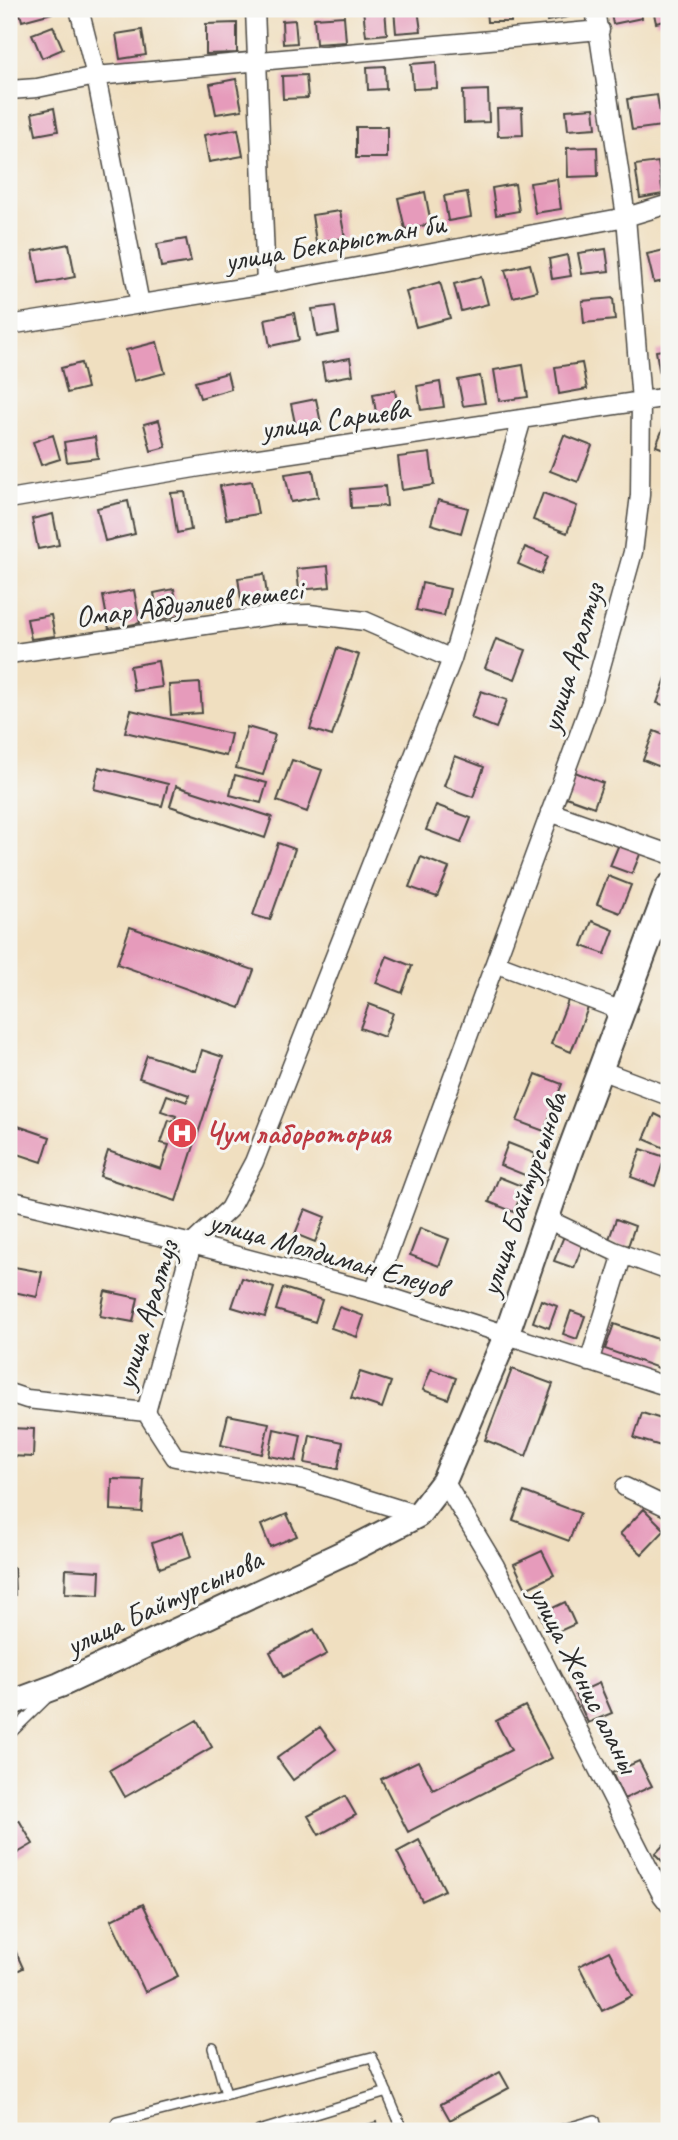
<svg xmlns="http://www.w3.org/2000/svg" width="678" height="2140" font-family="Caveat,sans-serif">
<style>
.building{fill:#e69bbb}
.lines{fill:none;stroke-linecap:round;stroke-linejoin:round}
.lane-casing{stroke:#494641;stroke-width:12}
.street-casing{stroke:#494641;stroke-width:21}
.secondary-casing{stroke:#494641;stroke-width:28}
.lane{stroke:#fff;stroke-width:9}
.street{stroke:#fff;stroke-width:18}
.secondary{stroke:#fff;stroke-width:24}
.labels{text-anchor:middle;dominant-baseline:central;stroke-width:6;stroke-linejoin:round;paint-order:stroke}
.street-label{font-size:30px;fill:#2b2b2b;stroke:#f6f6f2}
.health-label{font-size:30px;font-weight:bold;fill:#be3a42;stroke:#f6f6f2;text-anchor:start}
</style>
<rect width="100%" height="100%" fill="#f6f6f2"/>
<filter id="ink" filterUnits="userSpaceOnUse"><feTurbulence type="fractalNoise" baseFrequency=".0143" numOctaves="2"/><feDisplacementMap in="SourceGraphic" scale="14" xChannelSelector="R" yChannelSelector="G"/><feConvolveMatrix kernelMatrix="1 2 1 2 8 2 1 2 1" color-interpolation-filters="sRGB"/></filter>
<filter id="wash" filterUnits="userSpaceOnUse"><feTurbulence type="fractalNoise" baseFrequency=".00686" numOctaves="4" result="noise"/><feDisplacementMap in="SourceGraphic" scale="28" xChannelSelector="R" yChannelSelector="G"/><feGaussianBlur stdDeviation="1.57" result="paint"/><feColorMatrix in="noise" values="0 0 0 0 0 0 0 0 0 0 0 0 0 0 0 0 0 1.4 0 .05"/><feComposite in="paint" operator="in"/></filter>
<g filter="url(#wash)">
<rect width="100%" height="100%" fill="#f0dfc0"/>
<g id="blocks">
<path class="building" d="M19 9H51L52 13 22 21Z
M363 9H385L387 34 366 36Z
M394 9H418L421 31 396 33Z
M486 9H511V22H487Z
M545 9H567L568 17 547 21Z
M610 9H640L642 18 613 24Z
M653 9H669V20L656 23Z
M344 16 346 42 316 44 314 18Z
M295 20 297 43 283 44 282 21Z
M237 23V53L206 54V24Z
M53 26 63 49 42 58 32 34Z
M142 30 146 55 120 59 116 34Z
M436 62 437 88 413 89 411 64Z
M385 66 386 89 368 90 367 67Z
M306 75 308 98 283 99 282 76Z
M236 79 242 110 216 114 210 84Z
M488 90 489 122 464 123 463 91Z
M657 95 662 126 632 130 627 99Z
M54 108 58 131 36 135 32 113Z
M522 108 523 135 498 136 497 109Z
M594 108 596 128 568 130 566 110Z
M356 127H387V158H356Z
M238 129 243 156 209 162 204 135Z
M597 147 598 176 568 177 567 148Z
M658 162 663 194 640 198 635 165Z
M557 179 561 209 535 213 530 183Z
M515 184 519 211 496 215 492 188Z
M425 192 431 224 405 229 398 198Z
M467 192 471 217 448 221 444 196Z
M340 211 345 238 316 242 312 215Z
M186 239 191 262 161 267 157 244Z
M69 244 75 277 39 284 33 251Z
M606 249 609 271 582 274 578 253Z
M669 249V280L654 283 647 254Z
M567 255 571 276 552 279 549 259Z
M530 264 537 291 513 297 505 270Z
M481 277 488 304 461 311 454 284Z
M440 282 450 318 416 327 406 292Z
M613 298 615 320 584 323 582 301Z
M335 306 339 333 317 337 312 309Z
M294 313 299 340 270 346 265 319Z
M157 342 165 373 134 381 126 350Z
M669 349V380L661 381 656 351Z
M350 358 353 375 325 380 322 363Z
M81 363 87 388 67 393 61 368Z
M582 363 587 389 559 394 555 367Z
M523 365 528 397 499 401 494 370Z
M227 373 231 389 200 398 195 382Z
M480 376 485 403 463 406 458 380Z
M440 382 444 407 421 410 417 386Z
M395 390 399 416 377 419 373 394Z
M316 399 321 423 296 428 291 404Z
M159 420 166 447 151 451 144 424Z
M664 426 669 428V451L656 446Z
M53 435 60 459 41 465 33 442Z
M564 435 592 446 578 482 550 471Z
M95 437 98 458 67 462 64 442Z
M430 453 434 485 402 490 398 457Z
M313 470 318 497 291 502 285 474Z
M252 481 258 514 226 519 220 486Z
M385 486 387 506 351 508 350 489Z
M185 492 191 530 177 533 171 493Z
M543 493 577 506 567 533 533 520Z
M438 500 468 508 461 533 431 524Z
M128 501 135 534 105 541 97 508Z
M53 514 59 545 38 549 32 519Z
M525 547 548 556 541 574 518 564Z
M328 566 330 587 299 590 297 569Z
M264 574 268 602 242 606 238 578Z
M422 583 450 589 444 616 416 610Z
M174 589 179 616 159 620 154 593Z
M134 590 140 623 109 629 103 596Z
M51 615 55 636 31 639 27 619Z
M496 639 526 650 515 679 485 668Z
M337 648 359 655 332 736 310 729Z
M158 661 162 687 134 691 130 666Z
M666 678 669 680V707L657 703Z
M200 683 202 713 171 715 169 685Z
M481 691 507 700 496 728 471 718Z
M131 710 231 734 226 756 125 732Z
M247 727 275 735 263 775 236 768Z
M654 731 669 737 668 770 643 760Z
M455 756 484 767 473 797 444 786Z
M292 760 322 770 307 812 277 801Z
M99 767 168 784 162 806 94 789Z
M575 772 603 783 594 807 566 797Z
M235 775 267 783 261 803 230 795Z
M176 786 272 817 265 838 170 806Z
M436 805 471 818 461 843 426 830Z
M278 843 295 849 270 920 253 915Z
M619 844 641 852 632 874 610 866Z
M421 857 449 868 437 897 409 887Z
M608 876 631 885 620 913 597 904Z
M592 921 614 930 605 954 582 946Z
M130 927 254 970 240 1008 117 964Z
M387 956 412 966 402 993 376 983Z
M569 998 589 1005 571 1052 551 1044Z
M369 1004 393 1013 384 1037 360 1028Z
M202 1050 223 1057 176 1201 100 1176 108 1151 161 1169 169 1145 161 1143 169 1120 174 1122 176 1116 161 1111 167 1095 187 1102 189 1095 139 1078 147 1055 196 1071Z
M669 1064V1081L664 1079Z
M536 1074 562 1084 544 1131 517 1121Z
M655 1114 669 1121V1150L644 1139Z
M9 1123 50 1137 42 1162 9 1151Z
M508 1143 536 1154 527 1176 500 1165Z
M641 1149 665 1157 655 1186 631 1177Z
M499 1177 524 1187 514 1212 489 1202Z
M305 1209 325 1217 315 1242 295 1234Z
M616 1219 635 1226 627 1249 608 1242Z
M420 1228 449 1239 439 1266 410 1255Z
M564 1236 583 1244 574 1268 554 1261Z
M9 1266 42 1272 37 1297 9 1291Z
M242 1278 274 1288 265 1317 232 1307Z
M283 1288 322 1300 315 1322 276 1310Z
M105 1291 138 1298 133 1322 100 1316Z
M541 1300 557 1306 549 1328 533 1322Z
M339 1307 364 1316 357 1337 331 1328Z
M571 1311 585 1316 577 1339 563 1334Z
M614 1324 669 1343 661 1369 605 1349Z
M431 1369 456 1378 448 1399 423 1390Z
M512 1369 553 1384 526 1456 485 1440Z
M360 1372 391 1382 382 1408 351 1398Z
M642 1413 668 1421 661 1446 634 1438Z
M228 1415 269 1423 262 1454 221 1445Z
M9 1428 34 1429 33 1457 9 1456Z
M274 1429 301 1435 296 1461 269 1456Z
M310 1435 343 1442 338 1469 305 1463Z
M112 1479 144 1480 142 1512 111 1510Z
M524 1492 580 1513 569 1541 513 1520Z
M644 1509 665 1530 642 1554 620 1534Z
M287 1514 297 1536 270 1547 261 1525Z
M183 1532 191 1557 160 1568 152 1543Z
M542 1551 554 1575 526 1589 514 1564Z
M9 1568H14L15 1595H9Z
M66 1569 100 1571 99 1595 65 1593Z
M565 1602 575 1624 549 1636 540 1614Z
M314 1629 327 1654 283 1677 270 1652Z
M599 1683 612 1713 588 1723 575 1694Z
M525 1706 552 1758 408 1832 381 1779 418 1761 433 1790 511 1750 496 1721Z
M197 1720 212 1747 125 1797 110 1770Z
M320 1727 336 1749 293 1780 277 1758Z
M639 1761 652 1786 624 1799 612 1773Z
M345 1796 356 1815 319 1835 308 1816Z
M19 1820 33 1844 9 1858V1826Z
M669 1839V1868L655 1854Z
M419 1840 445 1890 422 1901 397 1852Z
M143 1904 178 1976 145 1992 111 1920Z
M11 1941 23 1968 9 1975V1942Z
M609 1951 632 1996 602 2011 579 1966Z
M500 2072 509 2088 450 2120 441 2104Z
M376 2122 378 2131H348Z"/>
</g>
</g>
<g filter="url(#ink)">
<use href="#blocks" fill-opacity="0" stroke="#494641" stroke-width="2"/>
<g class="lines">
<g class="lane-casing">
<path id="lane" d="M9 1735 46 1699
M213 2048 226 2094
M119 2131 117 2122 372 2057 403 2131
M259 2131 387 2092
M557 2131 595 2120 598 2131"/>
</g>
<g class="street-casing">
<path id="street" d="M79 9 96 76 140 304
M255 9 266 284
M9 90 37 88 96 76 600 30
M9 325 266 284 626 217 669 204
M9 499 218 464 669 397
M9 654 274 615 309 614 365 621 452 659
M550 812 669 854
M495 963 622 1011
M600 1070 669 1096
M9 1200 192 1244 374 1292 669 1387
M547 1219 614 1251 669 1271
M374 1292 591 702 633 552 640 495 641 401 626 217 595 9
M589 1362 623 1254
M9 1393 27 1399 146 1412 175 1457 305 1480 418 1515
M146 1412 192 1244 229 1209 254 1162 452 659 522 419
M444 1481 495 1566 662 1895 669 1904
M625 1487 669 1508"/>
</g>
<g class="secondary-casing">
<path id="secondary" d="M9 1704 60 1685 354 1548 418 1515 444 1481 506 1336 568 1156 669 886"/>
</g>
<use href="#lane" class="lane"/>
<use href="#street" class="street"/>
<use href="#secondary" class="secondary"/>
</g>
</g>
<defs>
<g id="hospital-disc" transform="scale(1.575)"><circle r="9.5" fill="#e0444e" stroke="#f6f6f2"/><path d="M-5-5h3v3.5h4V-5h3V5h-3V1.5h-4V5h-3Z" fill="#fff"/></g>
</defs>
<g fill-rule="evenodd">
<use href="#hospital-disc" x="182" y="1133"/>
</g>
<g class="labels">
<g class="street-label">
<text transform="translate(335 242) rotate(-10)">улица Бекарыстан би</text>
<text transform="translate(335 419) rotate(-8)">улица Сариева</text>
<text transform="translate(189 603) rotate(-7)">Омар Абдуәлиев көшесі</text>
<text transform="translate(572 658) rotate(-73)">улица Аралтуз</text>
<text transform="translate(523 1194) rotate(-71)">улица Байтурсынова</text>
<text transform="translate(328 1254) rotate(16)">улица Молдиман Елеуов</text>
<text transform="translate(146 1315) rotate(-73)">улица Аралтуз</text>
<text transform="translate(164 1602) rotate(-25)">улица Байтурсынова</text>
<text transform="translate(584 1679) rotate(63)">улица Женис аланы</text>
</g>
<g class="health-label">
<text x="205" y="1133">Чум лаборотория</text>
</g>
</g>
<rect width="678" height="2140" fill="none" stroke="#f6f6f2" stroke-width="35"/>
</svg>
